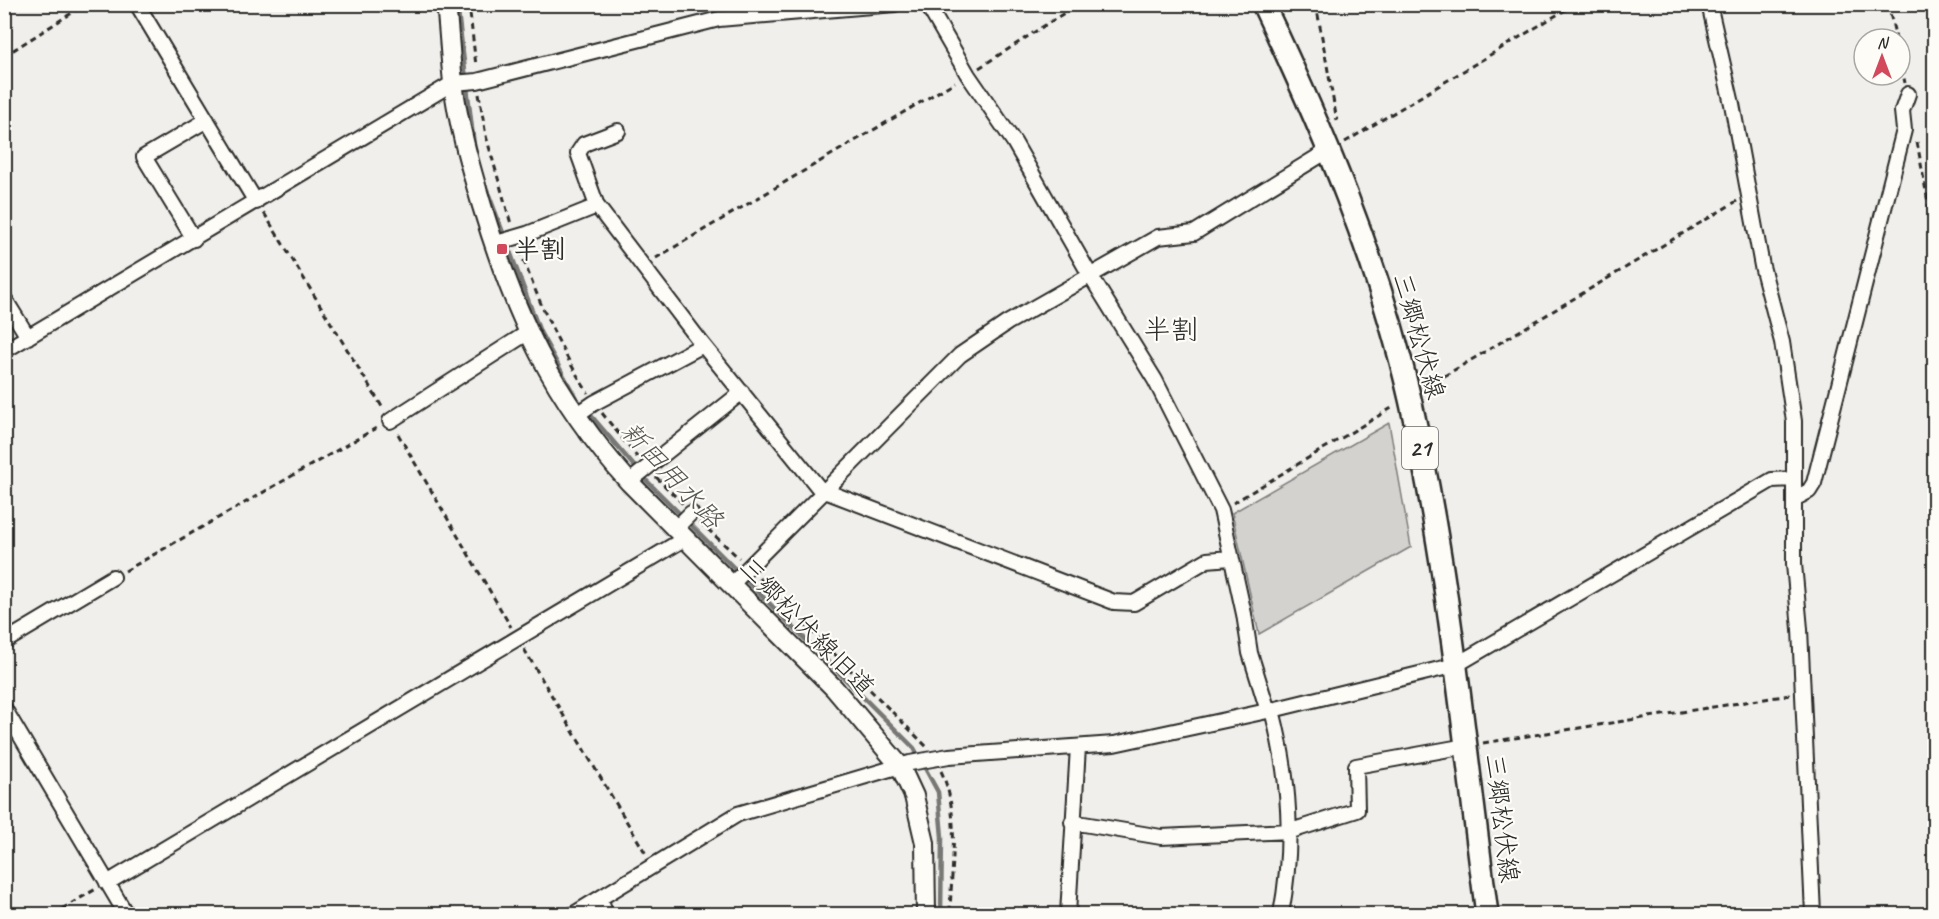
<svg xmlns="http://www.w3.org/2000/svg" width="1939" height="919" font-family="Caveat,'Klee One',sans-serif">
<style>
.green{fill:#d3d2cf;stroke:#7f7e7d;stroke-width:1.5}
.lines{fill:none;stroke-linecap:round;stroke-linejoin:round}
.stream{stroke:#777775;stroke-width:4.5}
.street-casing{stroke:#2b2b2b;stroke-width:18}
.secondary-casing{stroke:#2b2b2b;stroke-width:22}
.primary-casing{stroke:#2b2b2b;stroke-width:26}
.path{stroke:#2b2b2b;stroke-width:3;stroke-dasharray:6 4.5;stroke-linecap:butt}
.street{stroke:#fdfcf7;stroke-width:14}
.secondary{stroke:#fdfcf7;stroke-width:18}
.primary{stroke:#fdfcf7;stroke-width:21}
.poi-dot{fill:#d1495b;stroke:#fdfcf7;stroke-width:2}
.labels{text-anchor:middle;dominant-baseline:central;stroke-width:4.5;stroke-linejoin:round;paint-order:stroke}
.shield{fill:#fdfcf7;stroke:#6a6a68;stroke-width:1.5}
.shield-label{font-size:24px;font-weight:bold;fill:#2b2b2b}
.poi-label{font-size:26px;font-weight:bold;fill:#2b2b2b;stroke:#fdfcf7;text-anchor:start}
.street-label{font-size:26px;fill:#2b2b2b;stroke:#fdfcf7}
.water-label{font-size:27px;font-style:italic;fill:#575756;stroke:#fdfcf7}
.quarter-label{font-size:28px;fill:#2b2b2b;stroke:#fdfcf7}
</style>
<rect width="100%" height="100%" fill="#f0efeb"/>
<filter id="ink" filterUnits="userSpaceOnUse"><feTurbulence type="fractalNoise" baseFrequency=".0167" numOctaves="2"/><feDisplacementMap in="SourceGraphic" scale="12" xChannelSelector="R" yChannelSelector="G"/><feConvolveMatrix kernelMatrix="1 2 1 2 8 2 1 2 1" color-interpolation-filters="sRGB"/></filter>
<g filter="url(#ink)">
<path class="green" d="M1389 423 1411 547 1259 634 1232 513Z"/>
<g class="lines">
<path class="stream" d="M457 4 474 145
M486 187 540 332 576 398 646 480 914 748 938 792 942 837 941 914"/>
<g class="street-casing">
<path id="street" d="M137 4 256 202
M927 4 968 75 1014 142 1090 275 1155 380 1221 510 1244 614 1250 653 1268 711
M1709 4 1732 104 1762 266 1782 342 1794 421V564L1800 629 1813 914
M618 131 584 144 578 153 597 206 703 345 823 493
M194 239 144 157 207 120
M493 244 527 234 597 206
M4 298 28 337
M4 351 453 83 477 81 719 19 895 4
M575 416 594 403 703 345
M390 421 527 333
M629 482 742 392
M825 491 1114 602 1134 603 1207 560 1230 558
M1794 499 1809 491 1814 483 1904 130 1902 111 1908 94
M674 530 691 513
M731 585 960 355 1007 323 1158 237 1194 233 1329 150
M4 642 113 577
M4 708 126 914
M1272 710C1290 779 1294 844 1281 914
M1072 822 1161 837 1291 831 1357 810 1356 766 1466 746
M107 883 684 539
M601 899 605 914
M574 914 738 814 910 763 949 756 1114 744 1272 710 1456 665 1772 480 1793 479
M1068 914 1078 747"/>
</g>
<g class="secondary-casing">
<path id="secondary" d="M446 4C449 30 450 56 453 82 458 124 470 166 482 206 515 316 552 396 629 482L834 688 900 766 914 796 925 843 926 914"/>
</g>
<g class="primary-casing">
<path id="primary" d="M1263 4C1323 130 1379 262 1410 399 1449 569 1464 742 1487 914"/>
</g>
<path class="path" d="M469 4 476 66
M1316 4 1337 121
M1888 4 1896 39
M4 56 86 4
M1900 58 1905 83
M979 68 1078 4
M479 94 486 136 511 224
M1345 142 1575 4
M1917 142 1934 235
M264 213 384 410
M520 250C538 301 559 347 588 393
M656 258 955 82
M1426 387 1737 201
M602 413 637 457
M398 434 511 627
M656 477 683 504
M1233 503 1395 406
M700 522 739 558
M125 571 378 427
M759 578 927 747
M524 649 646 854
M1483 743 1790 695
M941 771C961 813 951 869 950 914
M53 914 96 889"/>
<use href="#street" class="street"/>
<use href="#secondary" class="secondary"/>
<use href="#primary" class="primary"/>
</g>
</g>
<rect class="poi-dot" x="496" y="243" width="12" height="12" rx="3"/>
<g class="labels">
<rect class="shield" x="1402" y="427" width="36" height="42" rx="4.5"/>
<g class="shield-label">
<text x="1420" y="448">21</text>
</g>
<g class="poi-label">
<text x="514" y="249">半割</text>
</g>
<g class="street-label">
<text transform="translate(1419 336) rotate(74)">三郷松伏線</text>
<text transform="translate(807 627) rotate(46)">三郷松伏線旧道</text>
<text transform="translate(1502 818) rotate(83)">三郷松伏線</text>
</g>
<g class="water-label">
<text transform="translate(672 475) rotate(47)">新田用水路</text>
</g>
<g class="quarter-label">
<text x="1171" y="329">半割</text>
</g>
</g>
<rect width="1939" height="919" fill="none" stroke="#fdfcf7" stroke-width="24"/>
<rect x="12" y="12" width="1915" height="895" fill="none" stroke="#2b2b2b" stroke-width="2" filter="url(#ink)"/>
<g transform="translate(1882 57)"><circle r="28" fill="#fdfcf7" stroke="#a9a8a5" stroke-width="1.5"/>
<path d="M0-4.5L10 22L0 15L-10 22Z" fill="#d1495b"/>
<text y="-9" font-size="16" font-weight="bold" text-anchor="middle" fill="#2b2b2b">N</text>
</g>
</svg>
